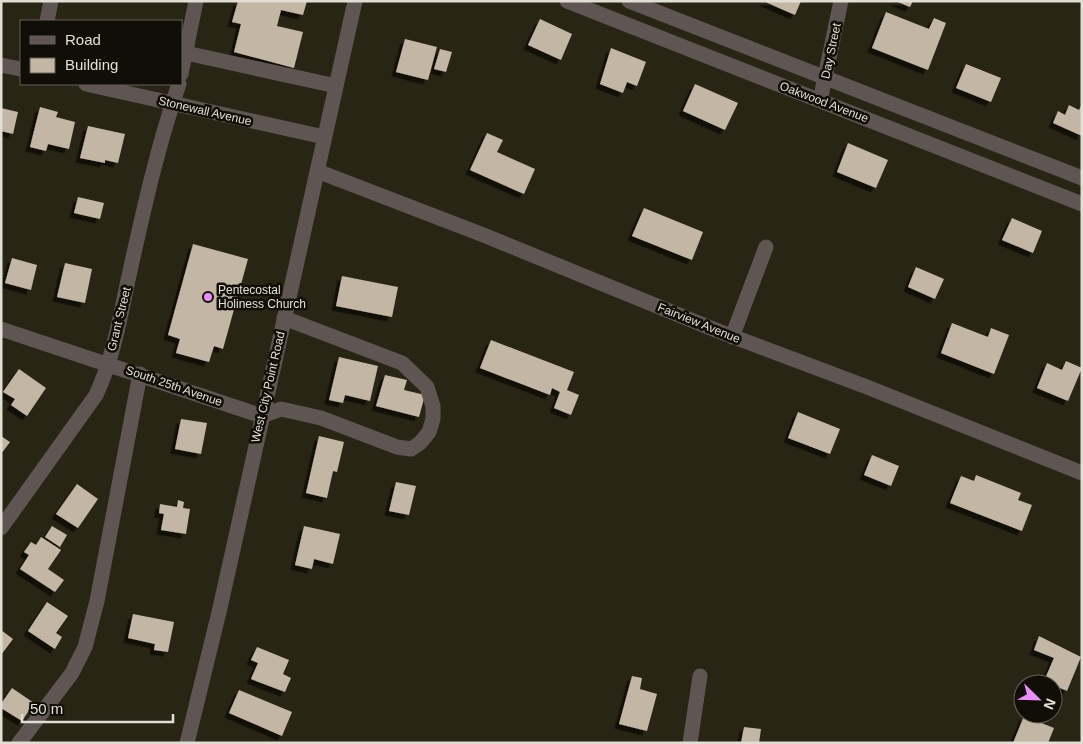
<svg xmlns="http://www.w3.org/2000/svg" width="1083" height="744" font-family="Arial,sans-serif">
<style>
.building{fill:#c3b6a5;filter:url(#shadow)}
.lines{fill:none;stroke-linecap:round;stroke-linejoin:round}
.minor{stroke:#5f5653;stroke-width:15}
.poi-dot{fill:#eb8dfb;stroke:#100e07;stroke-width:2}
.labels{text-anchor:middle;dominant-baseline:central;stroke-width:5;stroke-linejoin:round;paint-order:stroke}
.street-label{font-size:12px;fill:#e1ded4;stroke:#100e07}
.poi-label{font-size:12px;fill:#e1ded4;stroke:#100e07;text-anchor:start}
</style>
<defs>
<filter id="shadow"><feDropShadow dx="-4.5" dy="4.5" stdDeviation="0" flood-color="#0009"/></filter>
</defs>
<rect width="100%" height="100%" fill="#292515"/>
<path class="building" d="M238 1H307L303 15 281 10 277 26 303 32 294 68 234 52 241 24 232 22Z
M763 1H801L795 15Z
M895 1H913L910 7Z
M886 12 929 29 934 18 946 23 928 70 872 48Z
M540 19 572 34 561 60 528 45Z
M405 39 437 47 428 80 396 72Z
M611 48 646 62 637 86 627 82 623 93 600 84Z
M440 49 452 52 446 72 434 69Z
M966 64 1001 78 991 102 956 88Z
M695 84 738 103 725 130 683 111Z
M1082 104V136L1053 123 1058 111 1065 115 1069 105 1079 110Z
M40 107 58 112 56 117 75 122 69 149 48 144 46 151 30 147Z
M1 108 18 112 13 134 1 131Z
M88 126 125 134 118 163 105 160V163L80 158Z
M487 133 503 140 497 152 535 169 524 194 470 170Z
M848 143 888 160 876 188 837 172Z
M78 197 104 203 100 219 74 213Z
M644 208 703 232 692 260 632 236Z
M1012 218 1042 231 1033 253 1002 240Z
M193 244 248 259 223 349 214 346 209 362 176 353 180 339 168 335Z
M12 258 37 265 31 290 5 283Z
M65 263 92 269 85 303 57 297Z
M916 267 944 279 935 299 908 287Z
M342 276 398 287 392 317 336 306Z
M952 323 988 337 991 328 1009 335 994 374 941 353Z
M491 340 574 372 567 390 579 395 571 415 554 408 560 392 552 388 550 395 480 368Z
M339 357 378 366 370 401 345 395 343 403 329 400Z
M1066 361 1082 368 1068 401 1037 388 1047 363 1062 370Z
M19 369 46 388 27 416 11 405 15 399 3 392Z
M385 375 407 380 404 390 425 395 419 417 376 406Z
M798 412 840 429 830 454 788 438Z
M181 419 207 423 201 454 175 449Z
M1 436 10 442 1 454Z
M319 436 344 442 337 472 333 471 327 498 306 493Z
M872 455 899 466 891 486 864 475Z
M976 475 1021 493 1018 500 1032 505 1022 531 950 503 961 476 974 481Z
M396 482 416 486 409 515 389 511Z
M77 484 98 499 78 528 56 514Z
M178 500 184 502 183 508 190 509 186 534 161 530 164 514 159 513 160 504 177 507Z
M52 526 67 535 60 547 45 537Z
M304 526 340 534 333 564 314 559 312 569 295 565Z
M41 537 61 550 48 569 64 580 55 592 20 569 29 555 24 552 31 542 36 545Z
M47 602 68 616 56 633 62 637 55 649 28 631Z
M133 614 174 622 168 652 154 650 155 644 128 638Z
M1 630 13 639 1 655Z
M1039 636 1081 657 1067 691 1044 681 1054 658 1034 650Z
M257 647 289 660 283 674 291 678 285 692 251 679 258 663 251 660Z
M632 676 642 678 640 689 657 694 647 731 619 724Z
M12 688 34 703 22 721 1 708V704Z
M239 690 292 712 282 736 229 713Z
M1024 716 1054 728 1048 743H1013Z
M744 727 761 729 759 743H741Z"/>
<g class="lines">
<path class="minor" d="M567 1 1082 204
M629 1 1082 178
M47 21 51 1
M186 53 336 86
M1 65 21 69
M181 74 196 1
M86 84 324 137
M820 101 841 1
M317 171 486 236 713 329 867 387 1082 473
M1 329 262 416 281 409 321 418 397 447 411 449 420 443 429 432 433 419V406L427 387 402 363 284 318
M732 337 766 247
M1 528 96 395C114 357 121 312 130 271 144 208 158 145 179 84
M19 743 72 673 85 647 97 601 140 374
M187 743 220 608 355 1
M690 743 700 676"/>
</g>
<circle class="poi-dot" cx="208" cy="297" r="5"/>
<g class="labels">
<g class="street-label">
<text transform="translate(831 51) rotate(-78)">Day Street</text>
<text transform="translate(824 102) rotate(21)">Oakwood Avenue</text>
<text transform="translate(205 111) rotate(13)">Stonewall Avenue</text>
<text transform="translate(119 319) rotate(-76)">Grant Street</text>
<text transform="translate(699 323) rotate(22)">Fairview Avenue</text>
<text transform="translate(174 386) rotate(19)">South 25th Avenue</text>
<text transform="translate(268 387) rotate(-77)">West City Point Road</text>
</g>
<g class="poi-label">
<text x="218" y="290">Pentecostal<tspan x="218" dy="14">Holiness Church</tspan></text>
</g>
</g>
<rect width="1083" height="744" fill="none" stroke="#e1ded4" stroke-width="5"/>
<rect x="20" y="20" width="162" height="65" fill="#100e07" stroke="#646159"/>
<rect x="30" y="36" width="25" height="8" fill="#5f5653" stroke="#646159"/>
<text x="65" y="45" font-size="15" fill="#e1ded4">Road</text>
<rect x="30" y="58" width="25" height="15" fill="#c3b6a5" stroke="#646159"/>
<text x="65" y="70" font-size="15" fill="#e1ded4">Building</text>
<g transform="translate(1038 699) rotate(113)"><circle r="24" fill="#100e07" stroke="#646159"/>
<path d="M0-4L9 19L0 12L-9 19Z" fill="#eb8dfb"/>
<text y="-8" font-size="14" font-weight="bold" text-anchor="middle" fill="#e1ded4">N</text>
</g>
<path d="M22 714v8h151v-8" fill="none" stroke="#e1ded4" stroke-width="2.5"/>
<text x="30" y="714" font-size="15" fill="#e1ded4" stroke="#100e07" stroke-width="4" paint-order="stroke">50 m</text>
</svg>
